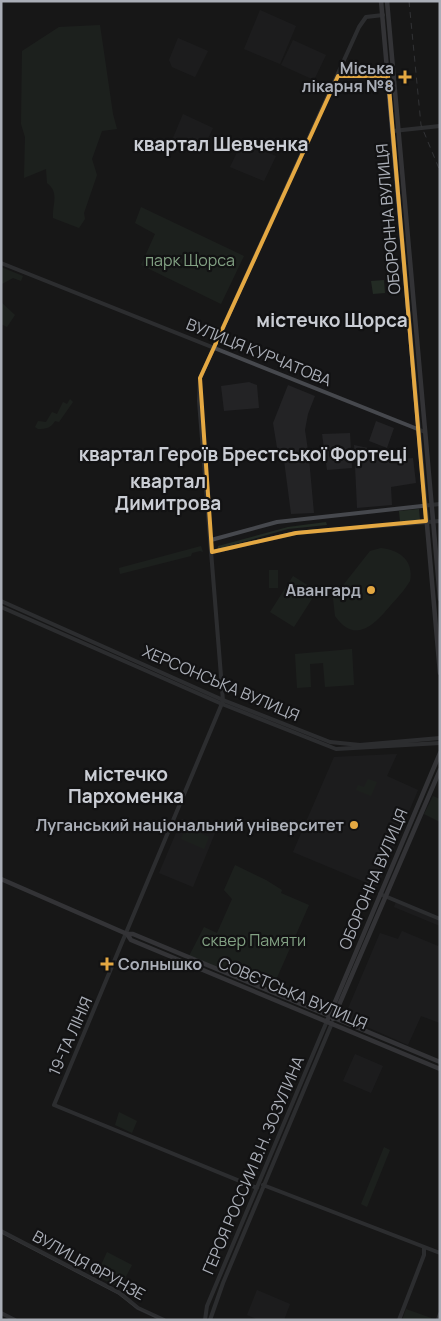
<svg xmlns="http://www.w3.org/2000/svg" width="441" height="1321" font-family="Manrope,sans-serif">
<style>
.built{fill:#232325}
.green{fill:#232b24}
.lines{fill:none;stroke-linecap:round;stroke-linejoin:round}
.secondary{stroke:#46484d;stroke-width:4}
.primary{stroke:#54565c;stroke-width:4.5}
.tram{stroke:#515358;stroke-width:1}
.rail{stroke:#515358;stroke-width:1;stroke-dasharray:6 5;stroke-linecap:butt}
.marked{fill:none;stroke:#e4a842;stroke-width:4;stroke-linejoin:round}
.poi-dot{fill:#e4a842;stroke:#121213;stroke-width:2}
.labels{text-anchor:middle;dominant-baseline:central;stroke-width:4.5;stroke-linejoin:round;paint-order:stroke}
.poi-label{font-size:16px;font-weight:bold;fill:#aaaeb7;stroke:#121213;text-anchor:end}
.street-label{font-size:16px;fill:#aaaeb7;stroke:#121213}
.park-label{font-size:16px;fill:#82a183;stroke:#121213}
.quarter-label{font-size:19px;font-weight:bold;fill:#cacdd4;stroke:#121213}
</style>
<rect width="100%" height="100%" fill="#171718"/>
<path class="built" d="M260 10 296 26 280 64 244 49Z
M178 38 208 51 195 77 172 67 169 60Z
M293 40 326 55 314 80 281 65Z
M183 114 213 128 202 151 173 138Z
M242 142 276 156 264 181 230 167Z
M249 382 257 385 259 408 224 411 221 386Z
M288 385 315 396 308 414 305 430 309 457 293 459 309 458 314 513 291 514 284 460H279L273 423Z
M376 421 394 428 387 448 369 441Z
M350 433 352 468 327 470 322 434Z
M354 445 391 453 393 460 413 458 416 483 391 487 392 505 357 508Z
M397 754 387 776 418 790 377 887 293 852 334 757Z
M182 819 215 833 193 887 159 873Z
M396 902 440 921V926L394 907Z
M402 931 438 946 440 943V1023L421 1016 408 1045 349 1019 347 1011 380 933 398 939Z
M355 1054 383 1066 371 1093 343 1081Z
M257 1290 290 1304 284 1320H259L247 1315Z"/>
<path class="green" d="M100 25 113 114 117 129 102 131 92 159 97 175 84 213 85 219 79 228 53 218C52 204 60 193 47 183L46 169 24 178 25 137 21 124 22 51 59 27Z
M141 207 244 256 221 304 141 265 155 234 135 223Z
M1 267 23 276 21 281 13 278 2 284 1 288Z
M384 280 385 293 373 294 371 281Z
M1 302 15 315 7 327 1 324Z
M70 399 73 402 59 422 55 421C51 428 46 429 38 429L35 427 38 421 46 422 52 412 57 414 63 402 67 404Z
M419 509 420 520 400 522 399 511Z
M326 522 327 525 288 529 218 549V546L288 527Z
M201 546 203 552 200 551 192 553 191 556 120 574 119 568Z
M381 548C400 550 414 561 410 581 404 591 397 598 390 606 375 624 355 645 335 616L333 598 370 551Z
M269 570H278V588H269Z
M293 576 317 591 294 627 270 612Z
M352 649 354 685 325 687 323 663 310 664 311 687 297 688 295 654Z
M368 779 377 782 371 796 356 790 358 785 364 787Z
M433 796 440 799V822L424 814Z
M186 827 209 837 204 849 181 839Z
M235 865 266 880 282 890 281 893 309 905 272 989 189 956 204 927 217 933 232 899 224 890Z
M119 1112 137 1121 132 1133 115 1125Z
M384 1147 390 1150 367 1207 361 1204Z
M107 1252 132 1265 120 1288 96 1276Z
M406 1309 434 1319V1320H402Z"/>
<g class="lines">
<path class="secondary" d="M338 76H388
M393 131 440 126
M1 263 425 432
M211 540 277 522 440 504
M212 552 296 533 440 521
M1 601 223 700 330 742 360 745 440 738
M1 607 222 704 336 749 440 743
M380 894 440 919
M263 1185 440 1253
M257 1188 54 1105 223 701 199 401 200 378 359 27 366 17 383 15
M1 1231 120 1293 138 1308 164 1320
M1 1313 15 1320
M205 1320 207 1306 327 1021
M210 1320 223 1283 332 1023
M399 1320 424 1255V1247
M438 1320 440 1314"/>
<path class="primary" d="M381 1 440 673
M387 1 440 599
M1 879 127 934 131 940 440 1069
M127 934H133L440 1062
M333 1019 440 770
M327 1021 440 753"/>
<path class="tram" d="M1 1233 118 1294 136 1308 161 1320"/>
<path class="rail" d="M409 1 421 125 440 171"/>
</g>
<path d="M0 0H441V1321H0ZM338 76H388L426 521 296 533 212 552 200 378Z" fill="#171718" fill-opacity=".55" fill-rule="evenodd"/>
<path class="marked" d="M338 76H388L426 521 296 533 212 552 200 378Z"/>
<g class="poi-dot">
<path d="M402.5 69.5h5v5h5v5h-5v5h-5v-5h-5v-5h5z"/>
<circle cx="371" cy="590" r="5"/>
<circle cx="354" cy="825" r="5"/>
<path d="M104.5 956.5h5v5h5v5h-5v5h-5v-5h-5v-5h5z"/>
</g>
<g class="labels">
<g class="poi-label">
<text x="394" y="68">Міська<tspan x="394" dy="18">лікарня №8</tspan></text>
<text x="361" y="590">Авангард</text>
<text x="344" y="825">Луганський національний університет</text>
<text x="118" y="964" text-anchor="start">Солнышко</text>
</g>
<g class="street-label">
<text transform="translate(388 219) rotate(-95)">ОБОРОННА ВУЛИЦЯ</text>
<text transform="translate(259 352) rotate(22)">ВУЛИЦЯ КУРЧАТОВА</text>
<text transform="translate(221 683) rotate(23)">ХЕРСОНСЬКА ВУЛИЦЯ</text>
<text transform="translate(373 879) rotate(-67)">ОБОРОННА ВУЛИЦЯ</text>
<text transform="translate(293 993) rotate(23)">СОВЄТСЬКА ВУЛИЦЯ</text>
<text transform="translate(70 1036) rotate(-66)">19-ТА ЛІНІЯ</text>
<text transform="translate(253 1165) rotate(-67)">ГЕРОЯ РОССИИ В.Н. ЗОЗУЛИНА</text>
<text transform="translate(89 1265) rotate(29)">ВУЛИЦЯ ФРУНЗЕ</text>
</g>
<g class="park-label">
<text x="190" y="260">парк Щорса</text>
<text x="254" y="940">сквер Памяти</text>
</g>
<g class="quarter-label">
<text x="221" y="144">квартал Шевченка</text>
<text x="332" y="320">містечко Щорса</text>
<text x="243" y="454">квартал Героїв Брестської Фортеці</text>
<text x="168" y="481">квартал<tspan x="168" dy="22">Димитрова</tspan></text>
<text x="126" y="774">містечко<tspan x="126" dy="22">Пархоменка</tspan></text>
</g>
</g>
<rect width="441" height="1321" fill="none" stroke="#aaaeb7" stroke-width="5"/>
</svg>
